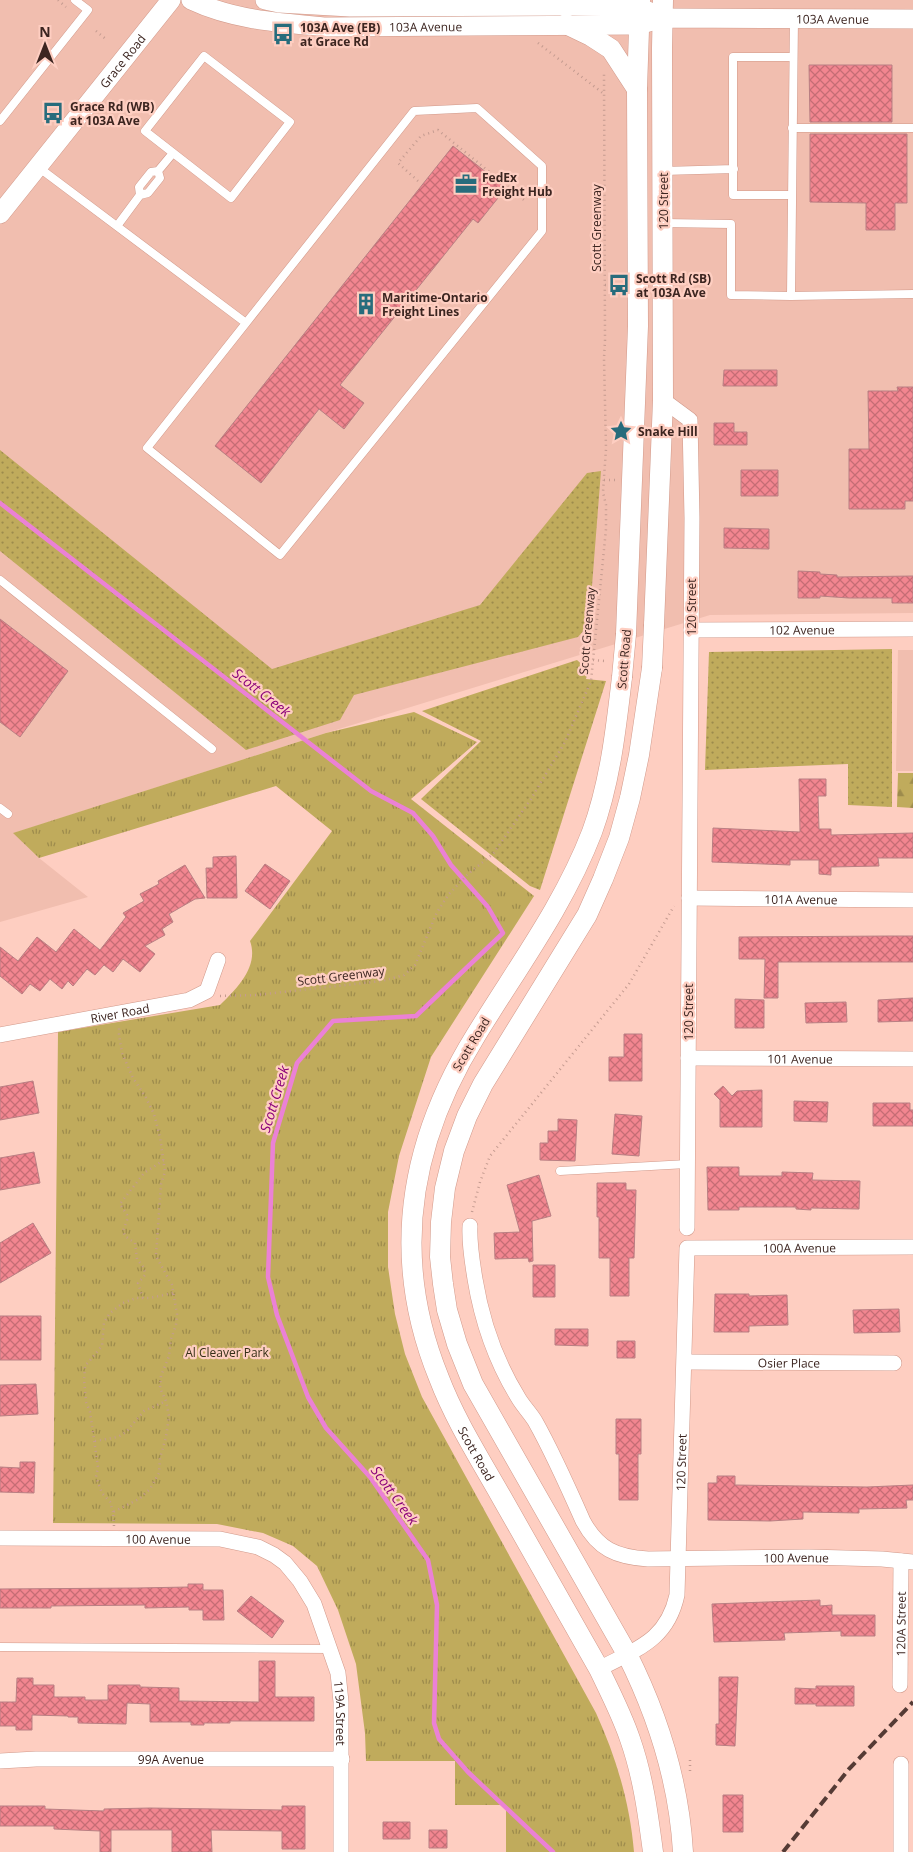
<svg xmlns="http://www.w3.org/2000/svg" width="913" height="1852" font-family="'Open Sans',sans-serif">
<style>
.built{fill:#f1beaf}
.grass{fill:url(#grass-dots)}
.forest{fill:url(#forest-firs)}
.park{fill:url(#park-tufts)}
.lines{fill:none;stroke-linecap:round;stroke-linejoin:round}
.stream{stroke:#eb81d5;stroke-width:4.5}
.building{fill:url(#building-cross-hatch);stroke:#b97f83}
.service-casing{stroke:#d1998a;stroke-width:9}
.minor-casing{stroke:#d1998a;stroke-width:16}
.tertiary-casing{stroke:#d1998a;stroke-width:20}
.secondary-casing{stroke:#d1998a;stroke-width:21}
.path{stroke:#c49b90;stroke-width:2.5;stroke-dasharray:1 4;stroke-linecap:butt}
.service{stroke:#fff;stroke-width:8}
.minor{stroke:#fff;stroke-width:15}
.tertiary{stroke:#fff;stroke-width:19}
.secondary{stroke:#fff;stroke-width:20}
.rail{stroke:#553b35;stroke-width:4;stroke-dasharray:10 5;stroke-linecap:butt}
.secondary-bridge-casing{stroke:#d1998a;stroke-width:21;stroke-linecap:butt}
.secondary-bridge{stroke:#fff;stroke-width:20}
.labels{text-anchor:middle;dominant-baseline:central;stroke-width:4.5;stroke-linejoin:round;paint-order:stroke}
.street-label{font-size:12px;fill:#3c2520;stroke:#fecec1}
.poi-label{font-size:12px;font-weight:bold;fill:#3c2520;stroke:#fecec1;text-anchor:start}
.park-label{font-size:12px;fill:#352f17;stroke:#fecec1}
.water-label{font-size:14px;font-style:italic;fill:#8a0079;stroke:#fecec1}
</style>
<defs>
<pattern id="grass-dots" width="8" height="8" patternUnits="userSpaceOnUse" patternTransform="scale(1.25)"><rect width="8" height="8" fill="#c0ab5c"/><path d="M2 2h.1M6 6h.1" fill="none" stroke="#9d8b4c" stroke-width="1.8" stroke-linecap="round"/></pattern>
<pattern id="forest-firs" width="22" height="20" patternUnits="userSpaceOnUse" patternTransform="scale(1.25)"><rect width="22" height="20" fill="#c0ab5c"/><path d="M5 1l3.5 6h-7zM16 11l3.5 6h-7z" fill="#9d8b4c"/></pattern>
<pattern id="park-tufts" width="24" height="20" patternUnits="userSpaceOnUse" patternTransform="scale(1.25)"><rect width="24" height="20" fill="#c0ab5c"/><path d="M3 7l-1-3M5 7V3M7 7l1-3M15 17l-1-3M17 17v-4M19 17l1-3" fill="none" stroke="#9d8b4c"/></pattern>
<pattern id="building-cross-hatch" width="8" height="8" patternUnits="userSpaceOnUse" patternTransform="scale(1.25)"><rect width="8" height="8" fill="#f28690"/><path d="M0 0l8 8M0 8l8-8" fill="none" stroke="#c56d75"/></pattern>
</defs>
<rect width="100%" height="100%" fill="#fecec1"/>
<path class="built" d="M0 0H913V613L710 615 326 733 14 833 39 858 88 897 0 922Z
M898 650H913V771H896Z"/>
<path class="grass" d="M0 450 272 669 480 605 587 473 601 471 589 624 578 637 354 695 340 720 246 750 0 551Z
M892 649V807L848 805V764L705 770 709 652Z
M577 660 588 670 586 679 606 681 540 890 530 886 421 799 481 741 422 711Z"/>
<path class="forest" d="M898 773H913V808L897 807Z"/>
<path class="park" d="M414 712 477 742 411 799 534 896 431 1057 399 1156 388 1212V1267L395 1314 405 1354 422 1397 596 1713C616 1757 630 1803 634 1852H506V1805H455V1761H366L365 1733 356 1664 338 1610 317 1566 293 1546 263 1533 217 1524 53 1523 58 1032 220 1005C238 988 259 966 250 941L332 831 276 786 39 858 13 833 326 733Z"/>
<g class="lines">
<path class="stream" d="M0 503 371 791 413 813 433 836 451 865 488 907 503 933 416 1016 333 1021 297 1063 273 1143 268 1277 277 1315 308 1397 326 1428 370 1477 428 1560 437 1605 434 1723 439 1739 468 1772 553 1852"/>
</g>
<path class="building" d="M809 65H892V122H810Z
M810 134H907V203H895V230H866V203L810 202Z
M453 146 506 188 478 223 473 219 340 385 364 403 344 429 319 409 261 483 215 446Z
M724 370H777V386H723Z
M897 387H913V501H905V509H849V449H869L868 391H898Z
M714 423H734V432H747V445H714Z
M741 470H778V496H741Z
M724 528 769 529V549L724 548Z
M798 571 820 572V574L837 575V577L913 576V603H892V598H849L820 596V598H798Z
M0 619 68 671 20 737 0 722Z
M799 779H826V796H818L819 829H831V835L913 833V858H878L879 866 831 867V875L819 874V860H790V865L712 862 713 828 800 832Z
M236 856 237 898H207L206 868H213V857Z
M265 864 290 881 270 909 245 891Z
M185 865 205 898 195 899 169 914 173 922 162 929 165 935 145 946 155 954 140 972 123 959 113 972 104 965 95 975 87 969 73 986 68 981 62 989 50 979 40 991 30 984 22 994 0 976V947L18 961 37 937 56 952 74 929 100 950 126 917 123 913 144 901 140 894 159 884 158 881Z
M889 936H913V962H778V998H764L765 959H739V937Z
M913 998V1021L878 1022V1000Z
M735 999 764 1000V1028H735Z
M846 1002 847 1022 806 1023 805 1003Z
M624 1034H642V1081H609V1057H624Z
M33 1081 39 1113 0 1120V1087Z
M723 1086 732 1096 737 1091 762 1090V1127H720V1100L714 1094Z
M794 1101 828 1102 827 1122 794 1121Z
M873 1103H910V1110H913V1126H873Z
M615 1114 642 1116 639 1156 612 1154Z
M558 1119 577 1120 575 1161 540 1160V1143H548V1131H558Z
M34 1152 40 1183 0 1190V1158Z
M707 1167H739V1176H782V1172L813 1173 812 1180 860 1181 859 1209 811 1208V1210L796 1209V1207H739V1210H708Z
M539 1175 551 1216 532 1221 533 1261 529 1262 528 1258 495 1259 494 1233 520 1232 507 1185Z
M597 1183H626V1190H636L634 1258H629V1296H610V1258H599V1217H597Z
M33 1223 51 1253 0 1283V1243Z
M533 1265H555V1297H533Z
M715 1294H749V1296L787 1295 788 1325 749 1326V1332H714Z
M899 1309 900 1332 854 1333 853 1310Z
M0 1316H41V1360H0Z
M555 1329H588V1346L555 1345Z
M617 1341H635V1358H617Z
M36 1384 38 1414 0 1416V1385Z
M616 1419H641V1454H638V1500H619V1454H616Z
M20 1462H35L34 1493 0 1492V1467L20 1468Z
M717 1476H735V1485L867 1487 913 1485V1500H906L907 1508 859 1509V1513L803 1512V1519L770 1521 708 1520V1483H717Z
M188 1584H203V1590H223L224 1620H203V1610H189V1607L145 1608V1605L51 1606V1608H0V1589L137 1588 188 1587Z
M251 1596 284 1621 272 1638 237 1611Z
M820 1600V1606L832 1605V1615H875V1636H841V1631L784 1633 785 1640 714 1642 712 1604Z
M259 1661H275V1697H314V1721H230V1723H204V1725H191V1722H150V1704L127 1703 126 1724 78 1723V1717H68V1716L32 1715V1730H16V1726H0V1702H16L17 1678H33V1685H54V1697H85V1700H108V1685H140V1687L179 1688V1701L259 1702Z
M719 1677H738L735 1746 716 1745V1724H719Z
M816 1686H854V1706H816V1704H795V1688L816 1689Z
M723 1795H743V1832H723Z
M0 1806H45V1809L104 1811V1809L150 1808 282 1810V1806H305V1849H282V1831L211 1830 212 1852H172V1830H111V1852H100V1831L54 1829V1826H0Z
M383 1822H410V1839H383Z
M429 1830H447V1848H429Z"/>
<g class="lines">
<g class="service-casing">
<path id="service" d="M204 56 290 122 231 198 145 131Z
M0 121 88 10 75 0
M792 128H913
M38 167 246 323 414 111 477 108 542 166V231L280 555 147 448 246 323
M158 171 173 153
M663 171 734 169
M791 195H733V57H793
M663 223 731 224V295L791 296 794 18
M117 226 140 195 148 193 160 178 158 171 151 172 139 187 140 195
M791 296 913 294
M0 580 212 749
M0 808 8 814
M560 1171 687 1164
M0 1647 330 1649"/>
</g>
<g class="minor-casing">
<g id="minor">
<path d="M663 400 690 420 692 518 687 1228"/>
<path id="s1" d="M691 630 913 629"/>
<path id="s2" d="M689 898 913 900"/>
<path id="s3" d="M0 1035 189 1000 207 991 218 960"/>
<path id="s4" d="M688 1058 913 1059"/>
<path id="s5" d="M470 1226C469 1244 472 1260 475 1279 482 1322 496 1362 519 1399 524 1407 530 1413 535 1421 553 1453 568 1487 583 1521 598 1549 616 1557 648 1559L809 1557 882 1559 913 1562"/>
<path id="s6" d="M685 1362 894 1363"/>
<path id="s7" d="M0 1538 220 1539 258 1547 274 1555 285 1563 300 1581 314 1604 338 1673 341 1702V1852"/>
<path id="s8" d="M599 1669C636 1649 667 1641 677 1595L687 1248 913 1247"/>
<path id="s9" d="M900 1685 901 1561"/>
<path id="s10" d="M0 1761 36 1759H342"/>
<path d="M901 1852V1764"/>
</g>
</g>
<g class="tertiary-casing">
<g id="tertiary">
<path id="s11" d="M191 0C233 20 280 23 327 27L639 25 663 18 913 19"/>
<path d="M265 0 279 3 350 7 566 6 639 7 652 13"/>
<path id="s12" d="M0 214 171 0"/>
</g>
</g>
<g class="secondary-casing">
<g id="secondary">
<path d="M566 6 577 0"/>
<path d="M566 24 591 36 611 49 637 89"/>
<path d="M654 625 663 400 662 48 663 0"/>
<path d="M626 634 638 326 637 89 640 0"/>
<path d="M652 668 639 755 630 798 619 838 603 879 587 915 483 1084 467 1116 454 1151 445 1188 441 1222 440 1257 443 1284 447 1310 457 1344 473 1384 627 1654C658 1716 679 1782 683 1852"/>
<path id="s13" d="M622 677C616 729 610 783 592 832 564 905 517 968 476 1035 409 1143 390 1258 439 1378 455 1420 480 1459 502 1498 534 1555 567 1612 599 1669 610 1692 622 1715 630 1739 643 1776 648 1814 653 1852"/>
</g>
</g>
<path class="path" d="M58 0 66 7
M96 31 107 40
M538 43 604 94
M418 181 398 163 421 136 438 130 524 200
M605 285H619
M604 480H616
M593 660 605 661
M220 996 256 995 382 981 404 975 415 965 437 912 449 894 468 874 493 854 531 799 565 742 591 681 606 529V505L603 492 606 449 604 358 605 340 604 71
M472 1212 480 1182 490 1156 629 984 674 906
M143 1298 138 1283 145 1275 144 1268 137 1259 135 1243 125 1236 123 1231 127 1220V1215L120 1204 144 1173 164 1160
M95 1441 118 1437 126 1432 144 1411 166 1401
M113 1512 110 1502 102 1493 96 1477 98 1467 90 1412 86 1402 84 1380 85 1366 102 1346 104 1322 110 1313 123 1303 136 1298H150L173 1293
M114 1526 113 1512 139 1499 150 1489 159 1473 160 1458 166 1437 169 1416 166 1401 160 1388 161 1376 169 1356 171 1339 176 1325 177 1314 172 1285 156 1256 161 1184 165 1172 160 1137 154 1114 145 1096 133 1078 122 1053 119 1034V1028
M690 1760V1772"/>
<use href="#service" class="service"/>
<use href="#minor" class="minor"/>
<use href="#tertiary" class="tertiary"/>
<use href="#secondary" class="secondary"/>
<path class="rail" d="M783 1852 849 1769 913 1702"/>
<g class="secondary-bridge-casing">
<path id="secondary-bridge" d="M652 668 654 625
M622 677 626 634"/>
</g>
<use href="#secondary-bridge" class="secondary-bridge"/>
</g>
<defs>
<g id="bus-bare" transform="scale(1.725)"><path d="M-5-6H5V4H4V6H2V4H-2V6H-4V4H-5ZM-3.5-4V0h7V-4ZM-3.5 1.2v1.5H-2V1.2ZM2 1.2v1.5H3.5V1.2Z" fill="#276c7c" stroke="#fecec1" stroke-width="2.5" paint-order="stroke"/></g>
<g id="office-bare" transform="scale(1.725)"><path d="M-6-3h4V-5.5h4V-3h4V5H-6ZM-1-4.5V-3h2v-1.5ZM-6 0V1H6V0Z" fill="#276c7c" stroke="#fecec1" stroke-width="2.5" paint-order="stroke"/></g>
<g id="building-bare" transform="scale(1.725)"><path d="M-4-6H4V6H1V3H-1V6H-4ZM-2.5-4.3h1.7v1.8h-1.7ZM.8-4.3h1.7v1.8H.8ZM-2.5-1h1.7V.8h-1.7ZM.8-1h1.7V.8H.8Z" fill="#276c7c" stroke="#fecec1" stroke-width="2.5" paint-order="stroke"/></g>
<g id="sight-bare" transform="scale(1.725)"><path d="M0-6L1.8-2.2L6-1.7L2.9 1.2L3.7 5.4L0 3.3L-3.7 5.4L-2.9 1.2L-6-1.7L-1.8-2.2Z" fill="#276c7c" stroke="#fecec1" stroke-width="2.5" paint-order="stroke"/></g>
</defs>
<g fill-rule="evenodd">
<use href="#bus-bare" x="283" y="34"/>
<use href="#bus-bare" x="53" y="113"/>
<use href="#office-bare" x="466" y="184"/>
<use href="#bus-bare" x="619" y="285"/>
<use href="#building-bare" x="366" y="304"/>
<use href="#sight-bare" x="621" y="431"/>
</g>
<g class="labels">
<g class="street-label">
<text stroke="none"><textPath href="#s11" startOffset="646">103A Avenue</textPath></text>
<text stroke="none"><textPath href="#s11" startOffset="238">103A Avenue</textPath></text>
<text stroke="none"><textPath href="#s12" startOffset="196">Grace Road</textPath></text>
<text transform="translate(663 201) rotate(-90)">120 Street</text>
<text transform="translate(596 228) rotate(-90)">Scott Greenway</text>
<text transform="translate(691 607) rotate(-90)">120 Street</text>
<text stroke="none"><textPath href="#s1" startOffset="111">102 Avenue</textPath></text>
<text transform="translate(587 631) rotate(-85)">Scott Greenway</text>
<text transform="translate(624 659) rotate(-85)">Scott Road</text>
<text stroke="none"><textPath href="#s2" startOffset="112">101A Avenue</textPath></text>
<text transform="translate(341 976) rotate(-7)">Scott Greenway</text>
<text stroke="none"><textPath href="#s3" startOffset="122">River Road</textPath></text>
<text transform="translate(688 1012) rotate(-90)">120 Street</text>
<text transform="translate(471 1044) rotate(-59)">Scott Road</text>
<text stroke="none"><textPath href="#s4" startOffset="112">101 Avenue</textPath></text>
<text stroke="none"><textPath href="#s8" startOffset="572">100A Avenue</textPath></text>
<text stroke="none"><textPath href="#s6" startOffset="104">Osier Place</textPath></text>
<text stroke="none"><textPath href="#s13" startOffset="836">Scott Road</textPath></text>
<text stroke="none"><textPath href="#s8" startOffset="245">120 Street</textPath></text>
<text stroke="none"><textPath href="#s7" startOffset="158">100 Avenue</textPath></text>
<text stroke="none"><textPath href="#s5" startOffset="548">100 Avenue</textPath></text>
<text stroke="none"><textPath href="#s9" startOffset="61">120A Street</textPath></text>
<text stroke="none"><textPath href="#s7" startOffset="454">119A Street</textPath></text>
<text stroke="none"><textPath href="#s10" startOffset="171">99A Avenue</textPath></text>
</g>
<g class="poi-label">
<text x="300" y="27">103A Ave (EB)<tspan x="300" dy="14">at Grace Rd</tspan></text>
<text x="70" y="106">Grace Rd (WB)<tspan x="70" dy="14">at 103A Ave</tspan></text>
<text x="482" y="177">FedEx<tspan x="482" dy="14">Freight Hub</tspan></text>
<text x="636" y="278">Scott Rd (SB)<tspan x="636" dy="14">at 103A Ave</tspan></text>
<text x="382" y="297">Maritime-Ontario<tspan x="382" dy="14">Freight Lines</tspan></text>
<text x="638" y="431">Snake Hill</text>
</g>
<g class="park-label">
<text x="227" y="1352">Al Cleaver Park</text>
</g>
<g class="water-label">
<text transform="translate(262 692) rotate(38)">Scott Creek</text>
<text transform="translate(274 1099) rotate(-73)">Scott Creek</text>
<text transform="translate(395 1495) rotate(54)">Scott Creek</text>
</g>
</g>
<g transform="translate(45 45)" stroke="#fecec1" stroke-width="4" paint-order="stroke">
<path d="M0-4L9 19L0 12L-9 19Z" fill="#3c2520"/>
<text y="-8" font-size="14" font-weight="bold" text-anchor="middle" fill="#3c2520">N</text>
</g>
</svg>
